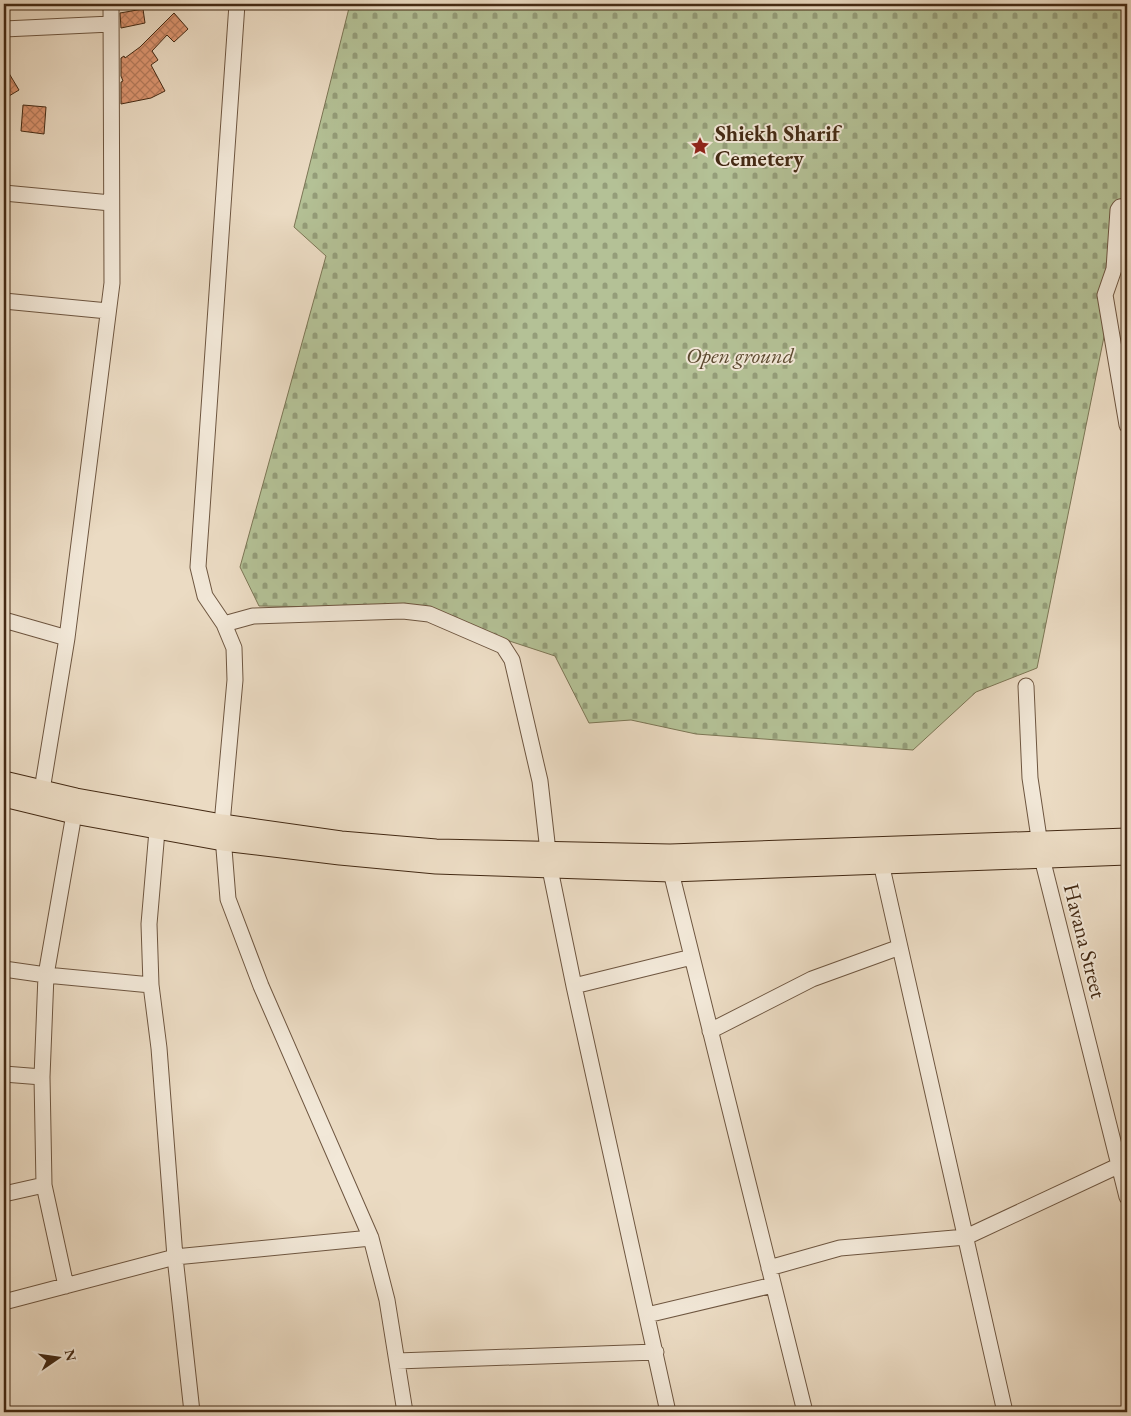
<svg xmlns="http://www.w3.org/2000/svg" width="1131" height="1416" font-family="'EB Garamond',serif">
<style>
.cemetery{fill:url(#cemetery-stones);stroke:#7c7655}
.building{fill:url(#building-cross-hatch);stroke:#442a14}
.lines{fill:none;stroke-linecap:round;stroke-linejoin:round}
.minor-casing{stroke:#6e5640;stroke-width:17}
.major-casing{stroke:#442a14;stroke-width:21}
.minor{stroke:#f2e8d8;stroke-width:15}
.major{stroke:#ebdbc3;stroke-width:19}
.labels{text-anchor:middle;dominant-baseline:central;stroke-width:4;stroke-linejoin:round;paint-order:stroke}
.poi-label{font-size:22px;font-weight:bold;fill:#442a14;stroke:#f2e8d8;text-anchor:start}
.park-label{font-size:22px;font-style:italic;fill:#5a482e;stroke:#f2e8d8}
.street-label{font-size:22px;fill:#442a14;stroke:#f2e8d8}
</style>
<defs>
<pattern id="cemetery-stones" width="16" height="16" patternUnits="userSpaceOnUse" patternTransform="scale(1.25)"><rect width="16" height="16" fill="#b4c196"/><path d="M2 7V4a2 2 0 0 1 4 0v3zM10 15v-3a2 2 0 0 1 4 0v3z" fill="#949d79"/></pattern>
<pattern id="building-cross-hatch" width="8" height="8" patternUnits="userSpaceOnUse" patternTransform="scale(1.25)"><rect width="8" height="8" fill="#dc9570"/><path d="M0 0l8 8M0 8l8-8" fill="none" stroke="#b47a5b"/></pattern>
</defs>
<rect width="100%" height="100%" fill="#ebdbc3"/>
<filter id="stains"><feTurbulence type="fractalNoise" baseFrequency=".004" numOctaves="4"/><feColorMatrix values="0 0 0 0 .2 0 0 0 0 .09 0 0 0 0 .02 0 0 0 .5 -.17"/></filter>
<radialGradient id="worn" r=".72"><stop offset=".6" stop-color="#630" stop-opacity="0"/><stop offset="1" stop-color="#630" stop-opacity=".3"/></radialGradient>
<path class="cemetery" d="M350 4H1127V223L1037 668 976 692 913 750 696 734 631 720 589 723 555 656 409 608 259 606 240 567 326 256 294 227Z"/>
<path class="building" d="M143 9 145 23 121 28 120 13Z
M174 13 188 29 174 42 167 35 152 51 158 60 151 65 165 91 151 98 121 104V82L123 81 121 76V58L124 56 125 58 140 47Z
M4 65 19 90 4 99Z
M23 105 46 107 44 134 21 131Z"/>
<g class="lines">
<g class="minor-casing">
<path id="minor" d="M237 4 198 567 205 596 224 624 234 648 235 680 222 824 228 899 261 986 371 1238 387 1300 405 1412
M4 29 111 24
M4 193 111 203
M1127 206 1120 207 1118 210 1114 269 1105 295 1127 425
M4 301 108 311
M4 620 67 638
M224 624 253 616 403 611 429 614 503 646 512 660 540 781 550 869 574 986 668 1412
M1026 686 1030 778 1042 858 1127 1197
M42 790 67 638 112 283 111 4
M158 819 149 924 151 985 159 1048 175 1257 192 1412
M881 863 1005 1412
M671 872 805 1412
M4 969 46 975 151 985
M574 986 692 957
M710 1031 812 979 900 947
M4 1074 42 1077
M4 1194 44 1185
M769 1268 840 1248 966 1237 1120 1165
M66 1286 44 1185 42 1077 46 975 74 814
M4 1302 175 1257 371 1238
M647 1315 773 1285
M397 1361 656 1352"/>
</g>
<g class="major-casing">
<path id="major" d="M4 781 76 798 222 824 341 841 436 849 670 854 1127 838
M4 797 74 814 223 841 340 855 436 864 671 872 1127 855"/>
</g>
<use href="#minor" class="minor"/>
<use href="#major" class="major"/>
</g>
<defs>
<g id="sight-bare" transform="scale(1.5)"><path d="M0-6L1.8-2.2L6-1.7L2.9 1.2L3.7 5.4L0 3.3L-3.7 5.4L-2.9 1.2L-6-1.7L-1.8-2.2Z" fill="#8f2418" stroke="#f2e8d8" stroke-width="2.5" paint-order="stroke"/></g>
</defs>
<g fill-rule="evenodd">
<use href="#sight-bare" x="700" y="146"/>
</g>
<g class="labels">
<g class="poi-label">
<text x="715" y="133">Shiekh Sharif<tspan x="715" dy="25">Cemetery</tspan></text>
</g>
<g class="park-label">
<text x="740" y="355">Open ground</text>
</g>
<g class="street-label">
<text transform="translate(1085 941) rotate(76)">Havana Street</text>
</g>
</g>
<rect width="1131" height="1416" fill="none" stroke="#ebdbc3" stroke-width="20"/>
<rect x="5" y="5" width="1121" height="1406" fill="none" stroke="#442a14" stroke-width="2.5"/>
<rect x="10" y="10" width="1111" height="1396" fill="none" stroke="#442a14"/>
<g transform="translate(58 1358) rotate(77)" stroke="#f2e8d8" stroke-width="4" paint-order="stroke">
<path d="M0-4L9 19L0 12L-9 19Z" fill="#442a14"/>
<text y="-8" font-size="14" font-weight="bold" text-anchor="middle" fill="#442a14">N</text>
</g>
<rect width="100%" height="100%" filter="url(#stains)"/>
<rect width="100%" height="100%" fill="url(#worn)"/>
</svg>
